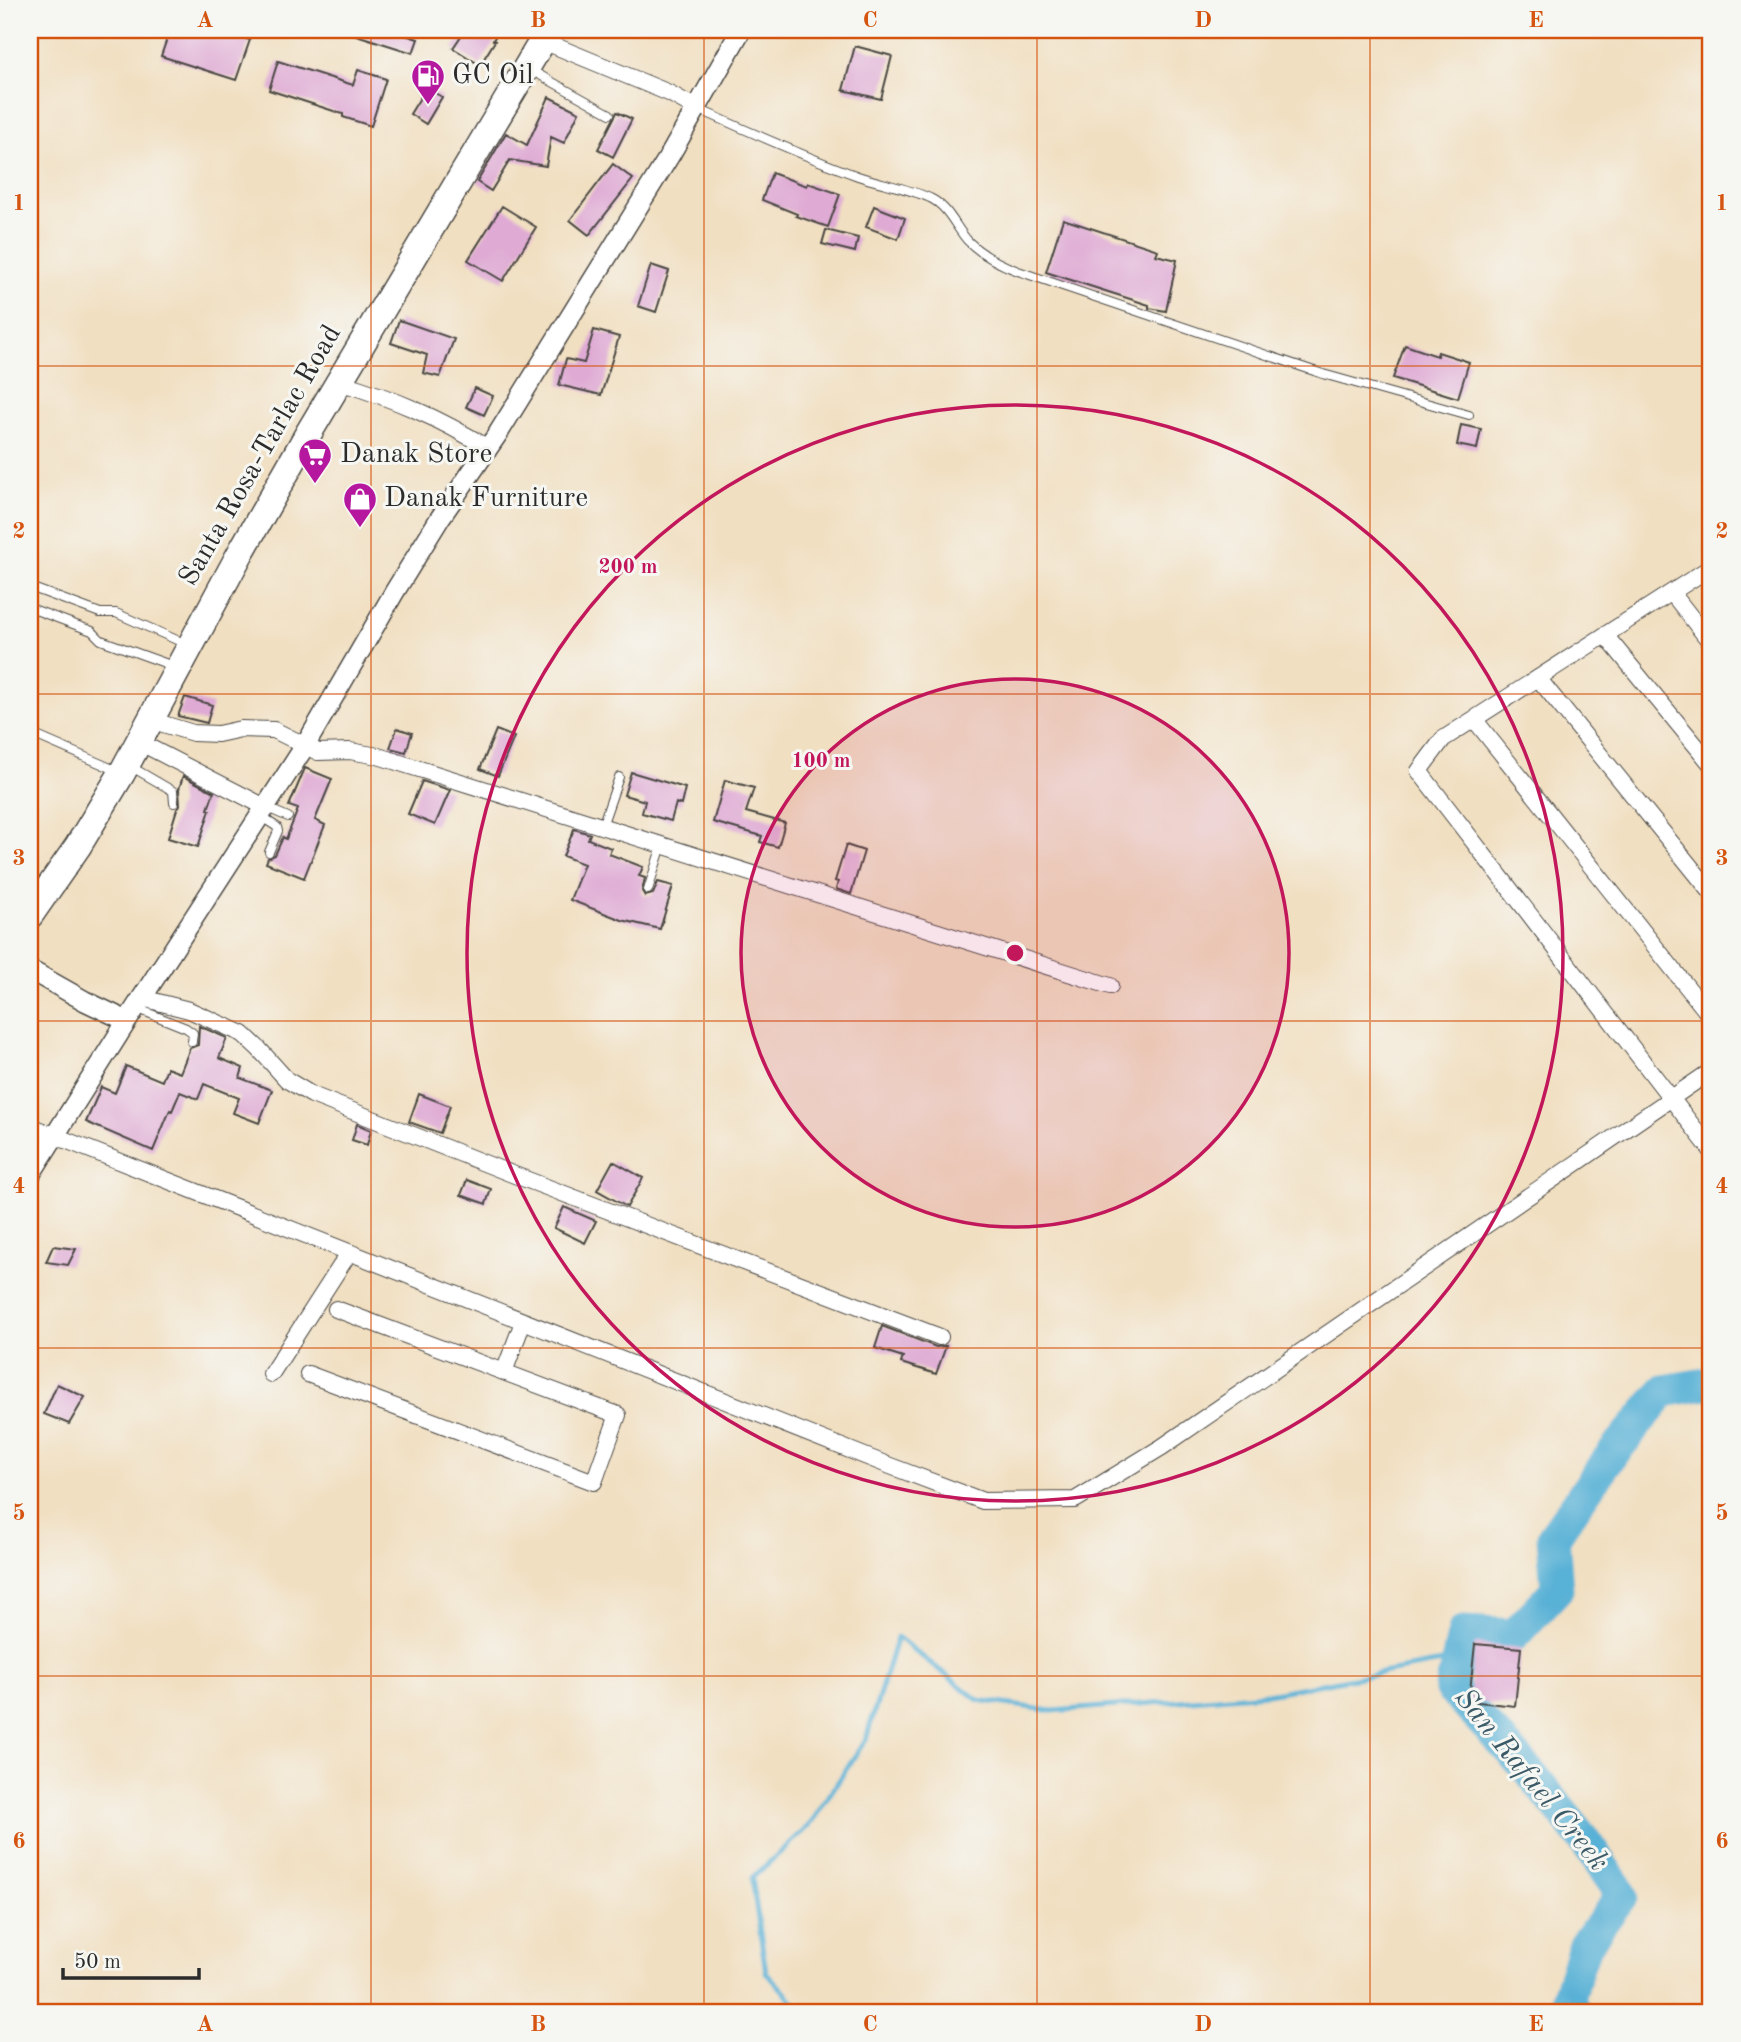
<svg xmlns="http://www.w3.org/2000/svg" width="1741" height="2042" font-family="'Old Standard TT',serif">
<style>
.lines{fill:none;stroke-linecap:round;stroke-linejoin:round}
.stream{stroke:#59b1d6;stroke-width:5}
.river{stroke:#59b1d6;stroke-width:33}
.building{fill:#dfaad4}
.service-casing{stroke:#494642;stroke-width:10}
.minor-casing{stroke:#494642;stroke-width:18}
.tertiary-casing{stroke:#494642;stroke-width:22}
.trunk-casing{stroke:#494642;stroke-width:29}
.service{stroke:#fff;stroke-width:8}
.minor{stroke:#fff;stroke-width:16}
.tertiary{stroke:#fff;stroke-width:19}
.trunk{stroke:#fff;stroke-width:26}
.grid{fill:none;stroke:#d5540f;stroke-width:2;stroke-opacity:0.55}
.ring{fill:none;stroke:#c2185b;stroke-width:3.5}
.labels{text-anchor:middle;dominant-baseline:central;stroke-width:6;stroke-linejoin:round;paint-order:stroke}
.poi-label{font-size:28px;fill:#2b2b2b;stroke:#f6f6f2;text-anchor:start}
.street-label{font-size:28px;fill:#2b2b2b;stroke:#f6f6f2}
.water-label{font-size:30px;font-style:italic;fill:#3b5a67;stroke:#f6f6f2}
.centre{fill:#c2185b;stroke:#f6f6f2;stroke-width:3.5}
.ring-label{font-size:21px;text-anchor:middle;font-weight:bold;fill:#c2185b;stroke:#f6f6f2;stroke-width:6;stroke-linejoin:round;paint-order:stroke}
.neatline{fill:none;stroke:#d5540f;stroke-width:2.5}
.grid-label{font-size:23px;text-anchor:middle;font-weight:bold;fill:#d5540f}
</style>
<rect width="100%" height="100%" fill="#f6f6f2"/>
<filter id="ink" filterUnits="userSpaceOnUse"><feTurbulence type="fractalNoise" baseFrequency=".0143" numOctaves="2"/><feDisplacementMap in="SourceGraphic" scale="14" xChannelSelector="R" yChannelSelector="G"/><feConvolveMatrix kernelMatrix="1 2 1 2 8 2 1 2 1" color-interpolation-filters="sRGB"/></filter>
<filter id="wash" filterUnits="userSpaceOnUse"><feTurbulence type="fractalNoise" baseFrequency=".00686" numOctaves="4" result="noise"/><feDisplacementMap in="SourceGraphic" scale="28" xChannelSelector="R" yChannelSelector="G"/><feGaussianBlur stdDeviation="1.57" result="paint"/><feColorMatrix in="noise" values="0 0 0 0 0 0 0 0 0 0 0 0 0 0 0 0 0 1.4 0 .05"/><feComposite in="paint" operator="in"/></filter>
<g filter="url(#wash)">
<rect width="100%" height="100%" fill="#f1dfc1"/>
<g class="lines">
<path class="stream" d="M803 2012 766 1972 752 1878 809 1826 866 1739 897 1637 978 1700 1052 1711 1267 1694 1458 1659"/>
<path class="river" d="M1574 2012 1568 1996 1585 1945 1622 1895 1582 1837 1529 1771 1451 1689 1464 1632 1514 1635 1557 1589 1553 1537 1606 1462 1664 1391 1711 1383"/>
</g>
<g id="blocks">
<path class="building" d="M170 30H219L250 40 236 80 161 56Z
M350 30H389L418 39 413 53 350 33Z
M465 30H499L493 40 495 41 480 65 453 48Z
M855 46 892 56 881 99 843 90Z
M278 61 353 85 358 70 386 79 371 126 343 117V114L269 90Z
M426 88 442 97 426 124 410 114Z
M549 97 579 112 564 143 551 137 546 166 510 160 491 191 477 182 506 133 527 145Z
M617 112 632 119 613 157 598 149Z
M613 164 633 179 589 235 570 220Z
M772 173 807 186 808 183 840 194 828 227 796 216 797 214 762 200Z
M502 206 536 227 503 281 468 260Z
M874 206 905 218 898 239 866 227Z
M1063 219 1158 250 1156 255 1177 260 1166 311 1149 308V305L1046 272Z
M826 230 858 238 855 252 822 244Z
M651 265 669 271 656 312 638 306Z
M399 320 454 339 440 377 423 373 427 355 391 343Z
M594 330 619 337 601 395 559 385 566 359 584 363Z
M1405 345 1437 356 1438 352 1469 362 1458 398 1393 378Z
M475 388 493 396 484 415 466 407Z
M1461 425 1481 429 1477 449 1457 445Z
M185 697 212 705 207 723 178 716Z
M397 728 412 733 406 752 390 748Z
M496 730 514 737 498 776 480 769Z
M305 768 332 779 315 820 325 825 304 878 266 863 268 858 275 855 283 837 286 839 298 809 289 806Z
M631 772 685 788 681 805 676 803 671 821 642 813 645 801 624 795Z
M183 776 214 792 208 809 210 810 198 847 168 838 177 809 180 805 179 789Z
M725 780 754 788 746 812 785 823 778 847 760 842 762 836 713 822Z
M422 781 450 790 435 825 408 814Z
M574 829 590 834 588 839 611 848 609 854 643 867 639 876 645 878 642 891 645 896 653 894 658 882 673 886 660 929 622 920 570 900 584 864 563 856Z
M846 845 864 851 851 894 836 889 838 882 835 881Z
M199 1026 227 1038 219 1058 243 1068 240 1078 272 1090 259 1123 233 1113 239 1098 204 1084 198 1099 180 1092 172 1111 170 1110 153 1151 86 1122 101 1087 115 1093 126 1066 162 1081 167 1068 180 1073 190 1048 198 1045Z
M419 1094 450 1106 440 1133 409 1122Z
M357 1124 371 1130 367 1145 352 1140Z
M613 1161 643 1178 627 1207 597 1190Z
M467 1180 491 1189 486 1204 461 1195Z
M564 1207 596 1221 585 1243 554 1228Z
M53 1246 76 1249 68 1265 46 1262Z
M882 1326 936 1347 946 1346 936 1374 901 1363 903 1357 875 1348Z
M57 1384 85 1397 69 1424 44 1414Z
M1475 1644 1521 1648 1515 1706 1469 1701Z"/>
</g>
</g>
<g filter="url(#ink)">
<use href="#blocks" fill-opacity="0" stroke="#494642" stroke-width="2"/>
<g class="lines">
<g class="service-casing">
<path id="service" d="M529 69 610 114
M696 108C750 132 803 156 858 176 882 184 907 188 930 198 949 207 955 227 968 241 983 256 999 264 1018 271L1323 374 1469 415
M30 587 100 613H116L188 645
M30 608 92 631 101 640 176 667
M30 733 120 772
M130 766 173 791 174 803
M265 807 288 817
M260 816 277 827 278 831 269 852
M602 826 619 777
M648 890 662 845
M136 1008 186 1028 193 1033 192 1042"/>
</g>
<g class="minor-casing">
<path id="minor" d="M543 41 669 93 696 108
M339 382C395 399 437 417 488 448
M1711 567 1443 739 1419 771 1711 1150
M1672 593 1711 643
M1605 635 1711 764
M1538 678 1711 892
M1474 719 1711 1017
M150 720 193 733 218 734 241 729 274 730 318 752 350 751 378 756 1110 986
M139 742 265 807
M142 998 189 1010 243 1034 259 1049 287 1080 312 1095 512 1174 940 1337
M30 1126 885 1464 983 1501 1075 1500 1162 1447 1711 1071
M504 1372 523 1322
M271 1374 349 1253
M308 1374 594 1482 618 1415 336 1309"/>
</g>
<g class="tertiary-casing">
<path id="tertiary" d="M30 970 85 1001 127 1021 30 1175
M127 1021 305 746 395 591 440 518 499 432 670 155 741 30"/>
</g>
<g class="trunk-casing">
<path id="trunk" d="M30 915 78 846 122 773 242 550 308 434 549 30"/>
</g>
<use href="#service" class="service"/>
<use href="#minor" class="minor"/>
<use href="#tertiary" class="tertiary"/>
<use href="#trunk" class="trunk"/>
</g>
</g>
<path class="grid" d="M371 30V2012M704 30V2012M1037 30V2012M1370 30V2012M30 366H1711M30 694H1711M30 1021H1711M30 1348H1711M30 1676H1711"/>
<circle cx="1015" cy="953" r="274" fill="#c2185b" fill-opacity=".12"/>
<g class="ring">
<circle cx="1015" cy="953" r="274"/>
<circle cx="1015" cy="953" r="548"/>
</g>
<defs>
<g id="fuel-pin" transform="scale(1.75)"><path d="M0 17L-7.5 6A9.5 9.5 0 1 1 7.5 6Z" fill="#b5179e" stroke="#f6f6f2"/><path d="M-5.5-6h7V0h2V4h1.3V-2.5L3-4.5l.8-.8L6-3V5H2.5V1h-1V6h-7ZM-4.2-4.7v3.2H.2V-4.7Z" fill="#fff"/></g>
<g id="supermarket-pin" transform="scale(1.75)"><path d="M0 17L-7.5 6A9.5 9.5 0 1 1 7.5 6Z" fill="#b5179e" stroke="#f6f6f2"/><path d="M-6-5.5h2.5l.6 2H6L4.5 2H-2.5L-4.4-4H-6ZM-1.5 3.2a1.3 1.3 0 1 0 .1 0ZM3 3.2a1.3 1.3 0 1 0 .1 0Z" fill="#fff"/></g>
<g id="shop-pin" transform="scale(1.75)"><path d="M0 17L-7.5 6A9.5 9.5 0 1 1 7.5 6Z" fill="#b5179e" stroke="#f6f6f2"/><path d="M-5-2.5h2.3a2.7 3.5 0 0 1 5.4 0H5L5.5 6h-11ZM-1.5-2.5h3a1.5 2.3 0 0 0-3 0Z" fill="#fff"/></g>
</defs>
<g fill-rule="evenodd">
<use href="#fuel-pin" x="428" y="76"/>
<use href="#supermarket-pin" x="315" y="455"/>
<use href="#shop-pin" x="360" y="499"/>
</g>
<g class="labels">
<g class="poi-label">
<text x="452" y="76">GC Oil</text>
<text x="340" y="455">Danak Store</text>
<text x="384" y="499">Danak Furniture</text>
</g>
<g class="street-label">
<text transform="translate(261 456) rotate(-60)">Santa Rosa-Tarlac Road</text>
</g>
<g class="water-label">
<text transform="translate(1531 1780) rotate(51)">San Rafael Creek</text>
</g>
</g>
<circle cx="1015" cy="953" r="10" class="centre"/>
<g class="ring-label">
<text x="628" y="573">200 m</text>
<text x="821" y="767">100 m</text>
</g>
<rect width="1741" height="2042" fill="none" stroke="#f6f6f2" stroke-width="77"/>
<path d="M63 1968v10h136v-10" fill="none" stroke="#2b2b2b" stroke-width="3.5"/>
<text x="74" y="1968" font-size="21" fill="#2b2b2b" stroke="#f6f6f2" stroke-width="5" paint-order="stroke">50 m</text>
<rect x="38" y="38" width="1664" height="1966" class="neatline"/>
<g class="grid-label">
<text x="205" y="27">A</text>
<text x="538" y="27">B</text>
<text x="870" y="27">C</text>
<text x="1203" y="27">D</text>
<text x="1536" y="27">E</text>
<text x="19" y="210">1</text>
<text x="1722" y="210">1</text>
<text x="19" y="538">2</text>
<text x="1722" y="538">2</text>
<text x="19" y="865">3</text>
<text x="1722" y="865">3</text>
<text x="19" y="1193">4</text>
<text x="1722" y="1193">4</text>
<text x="19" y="1520">5</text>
<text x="1722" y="1520">5</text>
<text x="19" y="1848">6</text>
<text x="1722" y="1848">6</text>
<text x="205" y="2031">A</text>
<text x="538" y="2031">B</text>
<text x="870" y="2031">C</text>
<text x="1203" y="2031">D</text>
<text x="1536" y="2031">E</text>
</g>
</svg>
